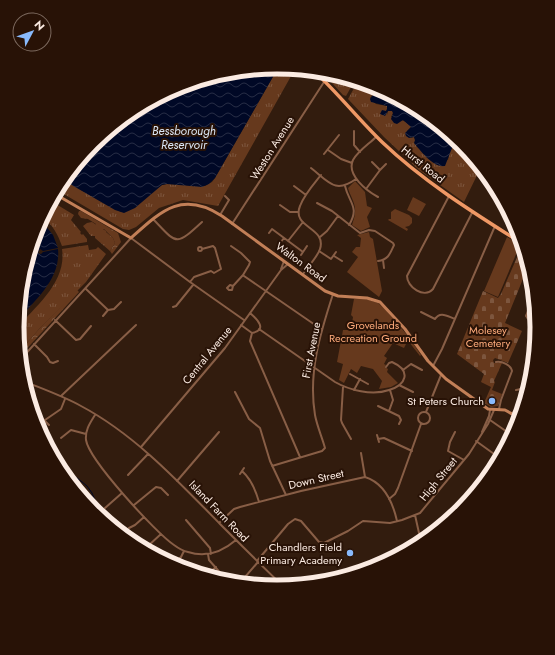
<svg xmlns="http://www.w3.org/2000/svg" width="555" height="655" font-family="Jost,sans-serif">
<style>
.grass{fill:url(#grass-tufts)}
.forest{fill:url(#forest-crowns)}
.cemetery{fill:url(#cemetery-stones)}
.green{fill:#66391d}
.water{fill:url(#water-waves)}
.lines{fill:none;stroke-linecap:round;stroke-linejoin:round}
.stream{stroke:#000826;stroke-width:1}
.street{stroke:#885e46;stroke-width:2}
.secondary{stroke:#c27f57;stroke-width:3}
.primary{stroke:#ef9865;stroke-width:3.5}
.poi-dot{fill:#89bafc;stroke:#281206;stroke-width:1.5}
.labels{text-anchor:middle;dominant-baseline:central;stroke-width:4;stroke-linejoin:round;paint-order:stroke}
.street-label{font-size:11px;fill:#fbebe2;stroke:#281206}
.park-label{font-size:11px;fill:#feab7b;stroke:#281206}
.poi-label{font-size:11px;fill:#fbebe2;stroke:#281206;text-anchor:end}
.water-label{font-size:12px;font-style:italic;fill:#dae5f4;stroke:#281206}
.rim{fill:none;stroke:#fbebe2;stroke-width:5}
</style>
<defs>
<pattern id="grass-tufts" width="24" height="20" patternUnits="userSpaceOnUse"><rect width="24" height="20" fill="#66391d"/><path d="M3 7l-1-3M5 7V3M7 7l1-3M15 17l-1-3M17 17v-4M19 17l1-3" fill="none" stroke="#7d563e"/></pattern>
<pattern id="forest-crowns" width="20" height="18" patternUnits="userSpaceOnUse"><rect width="20" height="18" fill="#66391d"/><path d="M2 6a3 3 0 1 1 6 0M12 15a3 3 0 1 1 6 0" fill="none" stroke="#7d563e"/></pattern>
<pattern id="cemetery-stones" width="16" height="16" patternUnits="userSpaceOnUse"><rect width="16" height="16" fill="#66391d"/><path d="M2 7V4a2 2 0 0 1 4 0v3zM10 15v-3a2 2 0 0 1 4 0v3z" fill="#7d563e"/></pattern>
<pattern id="water-waves" width="16" height="10" patternUnits="userSpaceOnUse"><rect width="16" height="10" fill="#000826"/><path d="M0 5q4-4 8 0t8 0" fill="none" stroke="#262c45"/></pattern>
</defs>
<rect width="100%" height="100%" fill="#321c0e"/>
<path class="grass" d="M276 67 295 69 218 206 183 200 159 208 136 227 129 230 123 229 57 190 63 180 121 212 162 185 167 184 205 186 212 182 215 178 274 75Z
M321 71 329 72 355 80 346 96 343 95Z
M358 81 380 88V91L373 94 370 98 376 104 387 106 388 108 386 111 387 115 388 111 392 110 393 113 391 117C399 119 406 120 411 127L407 131 411 138 414 137 417 147 448 160 450 151 454 146 459 147V141L462 143 481 167 464 202 419 170 384 137 348 99Z
M51 201 74 215 71 220 81 232 80 233 82 235 83 234 87 239V242L62 246C58 235 53 224 42 218Z
M92 222 106 231V232L113 238 115 243 110 251 95 238V236H91L83 226 87 223Z
M88 245 89 250 96 249 98 247 106 254 86 282 40 328 19 352 17 328C36 306 67 282 62 249Z"/>
<path class="forest" d="M79 211H81L118 233 121 242 112 254 110 251 115 243 113 238 104 229H100L96 226V224L88 219 81 218 78 214Z
M77 290 79 292 20 356 19 352 40 328Z"/>
<path class="cemetery" d="M518 255 528 260 529 264 505 323 522 331 508 363 495 358 493 360 494 363H502L494 381 495 382 492 390 502 394 498 406 491 407 484 403 491 387 481 382 484 374 457 354 483 291 498 298 501 294Z"/>
<path class="green" d="M355 181 365 192 367 206 372 208 367 217 370 227 361 231 352 225C353 221 355 217 355 212 356 203 350 196 348 188Z
M413 197 426 204 419 216 407 210Z
M395 209 409 215 412 218V223L409 226 405 227 408 229 407 231 388 220 389 219H391V212Z
M369 232 370 237 373 239 382 291 379 297 347 272 358 257 352 252 356 247H360L361 238 357 235Z
M507 237 520 245 498 297 484 291Z
M363 298 378 303 385 309 408 336 421 355 420 356 409 342 406 344 404 348 393 343 384 356 387 358 384 364 386 365 385 367 388 369 387 372 398 383 391 387 379 389 382 381 373 369 361 366 357 373 351 369 344 383 339 380 343 364 337 362 343 330H351L353 317 351 315 354 299Z"/>
<path class="water" d="M276 67 274 75 215 178 209 184 202 187 167 184 162 185 135 208 124 213 115 210 63 180 93 143 133 111 178 87 227 72Z
M380 88 400 99V101H403L412 105 410 109 415 114 417 113 419 109 422 111 459 141 460 147H458L454 146 452 148 445 166C433 168 421 151 414 143L415 140 414 137 409 138 406 136 405 133 411 127 403 120 397 124 394 123 391 119 393 113 392 111H388L385 116 380 114 382 110 386 111 387 109V106L371 102 370 99 373 95 372 93 380 91Z
M41 220 53 235 58 248 43 251 40 249 38 253 41 254 43 252 58 249C61 279 35 300 18 320L22 276 37 228Z"/>
<g class="lines">
<path class="stream" d="M46 443 71 473 87 486 92 493 103 520"/>
<path class="street" d="M354 131V145L360 152
M376 137C369 144 358 151 353 160 346 175 367 191 378 197
M328 150 341 159 352 163
M324 154 339 135
M372 162 380 170
M311 168C329 182 335 194 356 179
M294 186 306 195
M345 186C349 203 360 207 349 225
M492 187 494 182
M366 189 380 170 386 164
M449 196 407 276C407 287 424 299 433 289L472 213
M317 203 332 211 360 233 369 230 375 231 393 243 394 245C390 254 388 260 378 261
M280 205 290 212H298
M220 215 229 200 225 196
M153 219C177 244 175 247 202 222
M232 224 324 82
M269 233 272 229 303 252
M320 237 327 231 338 216
M512 237 517 226
M288 241 303 222
M280 243 284 238
M231 246 241 253 250 262 249 265 243 275 244 276 321 329
M198 249a2 2 0 1 1 4 0a2 2 0 1 1-4 0Z
M319 251 331 259 336 252
M301 255 307 246
M334 256 342 261
M383 260 384 268
M281 269 284 261
M303 274C307 268 318 256 320 249 327 227 291 228 300 206 304 195 313 185 321 175
M190 282 194 277 211 271 214 273 221 269 215 248 213 246 202 249
M233 286 230 285 227 288 229 290H232L233 286 243 275
M86 289 108 310 103 316
M535 294 526 316 528 319 538 324
M173 307 176 306 193 285
M108 310 114 309 121 302
M421 312 435 319C440 311 447 316 455 319
M55 320 76 340 80 339 91 326
M241 325 252 333C268 330 257 319 250 313
M259 329 335 382C349 390 372 396 389 390 406 385 412 371 392 362L389 363 386 367
M252 333 250 341 300 457
M34 344 47 357 50 362 53 363 58 361
M534 349C530 357 530 360 534 368
M20 360 131 238 190 282 244 320
M496 362C502 361 511 365 512 371L501 400 499 409
M433 366 442 349 495 226
M403 370 411 364 422 370
M350 374 368 384
M23 381C43 389 63 396 81 406 134 434 178 481 220 524 241 545 262 566 284 587
M399 385 413 392
M343 387 341 420 342 423 351 439
M354 390 360 379
M516 390C531 388 524 378 534 370
M235 392 249 419 260 428 270 461 286 495
M61 396 136 325
M378 406 399 416 401 420 399 424
M389 411 393 400 390 390
M418 418a6 6 0 1 1 12 0a6 6 0 1 1-12 0Z
M426 412 441 375
M511 414 526 402
M95 415C90 423 85 430 86 440 89 460 156 533 174 545 178 548 183 551 188 552 206 558 222 552 236 540
M42 418 49 425
M45 420 61 409 65 399
M490 420 510 434
M455 432 450 442 448 451 464 460
M482 432 489 416 490 410
M377 435 379 442
M61 438 71 430 86 434
M378 439 384 438 412 451
M476 441 501 459
M141 447 225 348 281 270 288 264
M361 453 365 477
M272 466 322 451 325 448C322 437 317 426 315 415 308 373 320 334 333 294
M242 471C251 479 256 491 259 502
M240 474 244 468
M128 475 148 454
M490 478 493 473
M177 481 219 432
M389 499 395 494 398 488 421 424
M134 505 156 487 161 488 168 495
M105 508 122 493
M459 514 472 491 483 486
M415 515 419 533 426 541
M186 520 210 548 211 554
M219 523 234 509 240 507 301 491 365 477C384 483 393 503 397 521
M129 528 135 525 144 517
M149 545 161 534
M208 554 209 560 223 576
M257 561 288 524 295 519 301 521 319 542 324 543 348 531 363 521 390 523 402 520 420 513 469 454 488 424 494 410
M172 565 181 557 184 551
M205 576 216 567
M239 584 258 562"/>
<path class="secondary" d="M55 194 131 238C161 211 182 190 222 216L325 291 338 296 367 298 380 302 405 329 428 361 446 379 488 409 505 410 514 415 520 421"/>
<path class="primary" d="M314 71C338 93 358 119 382 142 424 182 474 213 523 244"/>
</g>
<g class="poi-dot">
<circle cx="492" cy="401" r="4"/>
<circle cx="350" cy="553" r="4"/>
</g>
<g class="labels">
<g class="street-label">
<text transform="translate(272 148) rotate(-58)">Weston Avenue</text>
<text transform="translate(423 164) rotate(39)">Hurst Road</text>
<text transform="translate(301 262) rotate(36)">Walton Road</text>
<text transform="translate(311 350) rotate(-79)">First Avenue</text>
<text transform="translate(207 355) rotate(-51)">Central Avenue</text>
<text transform="translate(316 479) rotate(-13)">Down Street</text>
<text transform="translate(438 479) rotate(-51)">High Street</text>
<text transform="translate(219 511) rotate(46)">Island Farm Road</text>
</g>
<g class="park-label">
<text x="373" y="325">Grovelands<tspan x="373" dy="13">Recreation Ground</tspan></text>
<text x="488" y="330">Molesey<tspan x="488" dy="13">Cemetery</tspan></text>
</g>
<g class="poi-label">
<text x="484" y="401">St Peters Church</text>
<text x="342" y="547">Chandlers Field<tspan x="342" dy="13">Primary Academy</tspan></text>
</g>
<g class="water-label">
<text x="184" y="131">Bessborough<tspan x="184" dy="14">Reservoir</tspan></text>
</g>
</g>
<path d="M0 0H555V655H0ZM24 327a253 253 0 1 1 506 0a253 253 0 1 1-506 0Z" fill="#281206" fill-rule="evenodd"/>
<path class="rim" d="M24 327a253 253 0 1 1 506 0a253 253 0 1 1-506 0Z"/>
<g transform="translate(32 32) rotate(49)"><circle r="19" fill="#281206" stroke="#7c695e"/>
<path d="M0-3L7 15L0 10L-7 15Z" fill="#89bafc"/>
<text y="-6" font-size="11" font-weight="bold" text-anchor="middle" fill="#fbebe2">N</text>
</g>
</svg>
